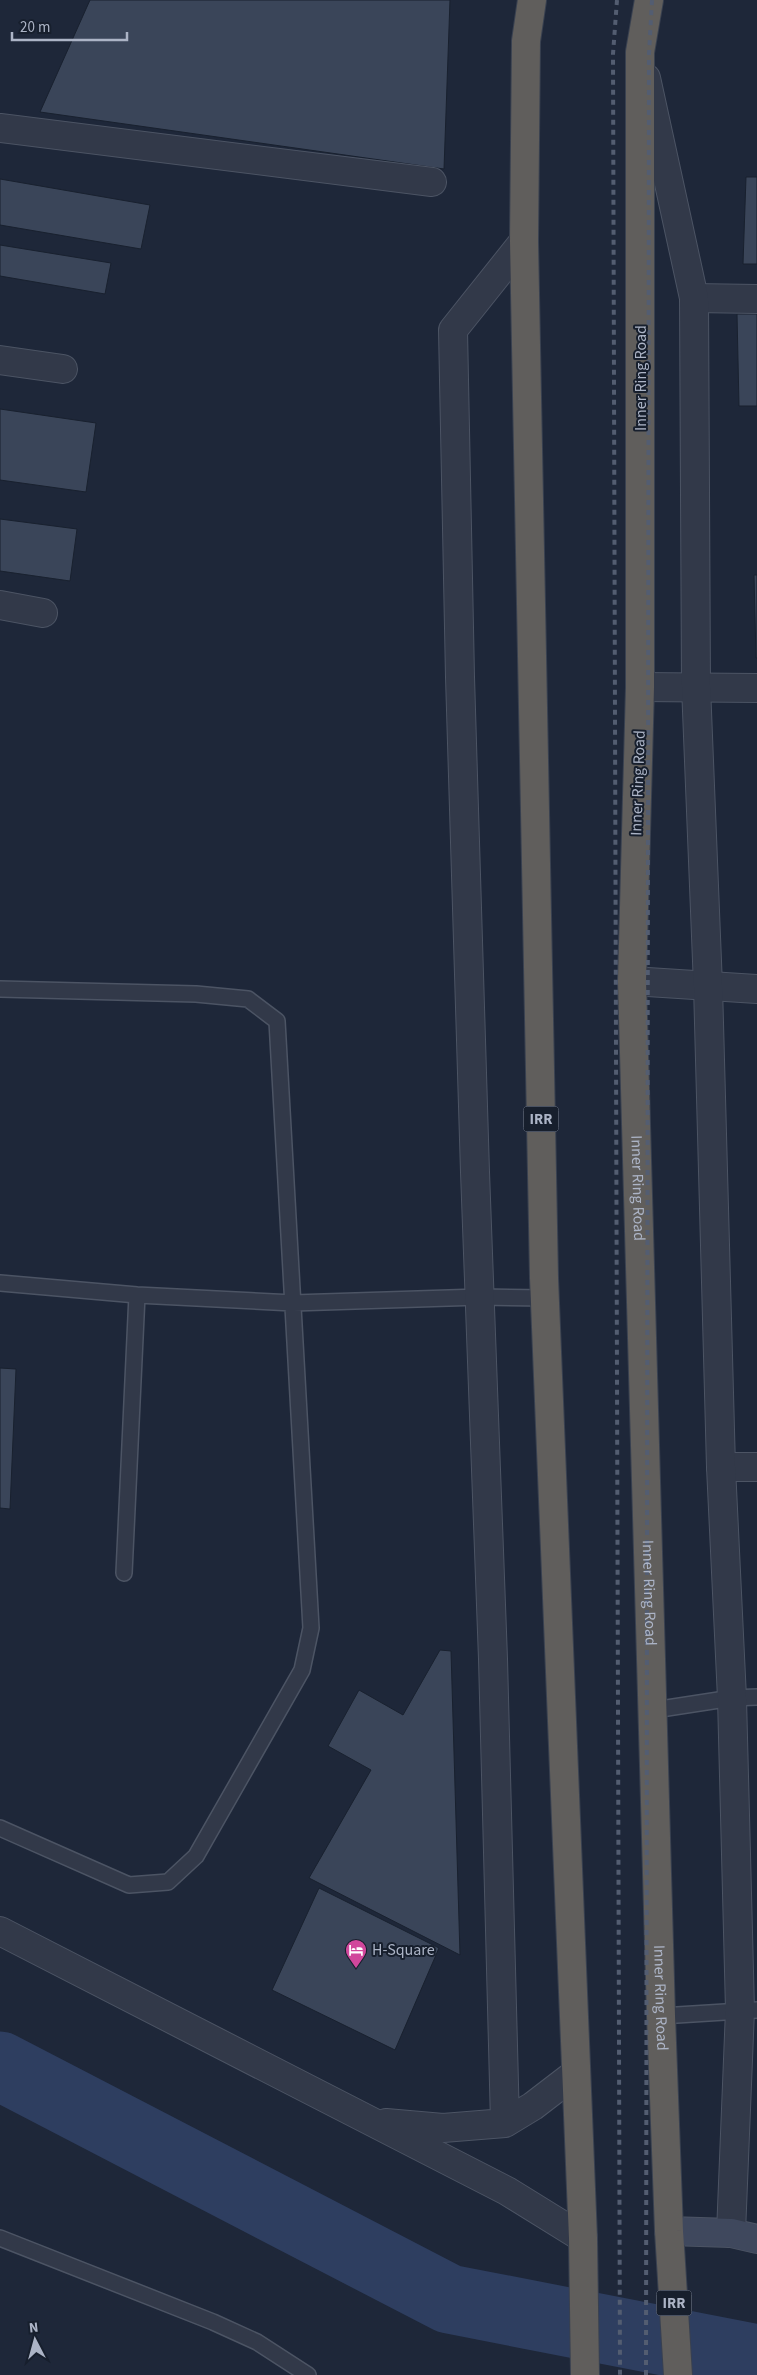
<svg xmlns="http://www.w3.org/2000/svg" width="757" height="2375" font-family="'Source Sans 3',sans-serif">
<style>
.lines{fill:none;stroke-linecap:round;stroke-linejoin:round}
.river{stroke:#2e3e60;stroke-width:69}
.building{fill:#3a4559;stroke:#19212f}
.service-casing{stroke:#4c5464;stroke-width:18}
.minor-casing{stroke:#4c5464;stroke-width:30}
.tertiary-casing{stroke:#4c5464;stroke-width:30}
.secondary-casing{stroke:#4c5464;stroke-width:30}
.trunk-casing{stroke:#394150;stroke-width:30}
.service{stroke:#323949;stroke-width:15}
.minor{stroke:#323949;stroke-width:28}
.tertiary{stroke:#323949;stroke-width:28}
.secondary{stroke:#3f485d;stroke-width:28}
.trunk{stroke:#605e5c;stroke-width:28}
.rail{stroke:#535d71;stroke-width:4;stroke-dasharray:5 5;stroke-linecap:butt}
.labels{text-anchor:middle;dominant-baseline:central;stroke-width:4;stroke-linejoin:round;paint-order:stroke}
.shield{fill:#171f2d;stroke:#7f8798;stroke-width:1}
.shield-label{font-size:15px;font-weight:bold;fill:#acb4c6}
.street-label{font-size:16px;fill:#acb4c6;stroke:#171f2d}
.poi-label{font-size:16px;fill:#acb4c6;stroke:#171f2d;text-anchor:start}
</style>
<rect width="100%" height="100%" fill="#1e2739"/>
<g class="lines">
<path class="river" d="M0 2066 449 2299 757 2359"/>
</g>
<path class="building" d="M90 0H450L444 169 40 112Z
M746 177H757V264H743Z
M0 179 150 205 141 249 0 225Z
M0 245 111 263 105 294 0 276Z
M737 314H757V406H739Z
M0 409 96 423 86 492 0 480Z
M0 519 77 529 70 581 0 571Z
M754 575H757V658H756Z
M0 1368 16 1369 10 1509 0 1508Z
M440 1650 451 1651 460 1955 309 1878 371 1770 328 1746 359 1690 403 1715Z
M319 1888 439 1948 395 2050 272 1990Z"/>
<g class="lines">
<g class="service-casing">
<path id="service" d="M0 989 196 994 248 999 277 1021 311 1628 302 1670 196 1856 168 1882 129 1885 0 1828
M0 1283 137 1295 293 1303 480 1297 545 1298
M124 1573 137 1295
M654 1710 732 1698 757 1697
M661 2016 757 2010
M0 2238 213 2322 257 2342 308 2375"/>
</g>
<g class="minor-casing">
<path id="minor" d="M0 128 432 182
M694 298 757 299
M0 360 63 369
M0 605 43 613
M640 687 757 688
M632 981 757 989
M721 1467H757"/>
</g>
<g class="tertiary-casing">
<path id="tertiary" d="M646 78 694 298 696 686 708 986 721 1467 732 1698 740 2010 731 2233
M0 1931 507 2191 583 2238
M386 2123 443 2128 505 2123 533 2106 576 2073
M505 2123 493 1659 475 1172 460 677 453 330 524 241"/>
</g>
<g class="secondary-casing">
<path id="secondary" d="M669 2231 731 2233 757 2239"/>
</g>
<g class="trunk-casing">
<g id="trunk">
<path d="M532 0 526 41 524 241 544 1278 583 2238 585 2375"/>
<path id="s1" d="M649 0 640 52V687L632 981 661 2016 669 2231 678 2375"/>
</g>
</g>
<use href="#service" class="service"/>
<use href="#minor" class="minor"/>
<use href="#tertiary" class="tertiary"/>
<use href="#secondary" class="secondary"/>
<use href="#trunk" class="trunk"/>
<path class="rail" d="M617 0 613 54 620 2375
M646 2375 649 54 652 0"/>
</g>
<defs>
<g id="hotel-pin" transform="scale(1.125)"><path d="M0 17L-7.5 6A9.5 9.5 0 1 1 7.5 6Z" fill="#d1479c" stroke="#171f2d"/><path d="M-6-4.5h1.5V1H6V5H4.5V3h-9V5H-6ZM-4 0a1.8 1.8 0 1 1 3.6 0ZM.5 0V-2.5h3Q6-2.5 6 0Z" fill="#fff"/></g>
</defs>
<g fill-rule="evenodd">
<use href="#hotel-pin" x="356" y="1950"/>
</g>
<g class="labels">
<g class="shield">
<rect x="523.5" y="1106.5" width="35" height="25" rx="4"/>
<rect x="656.5" y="2290.5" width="35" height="25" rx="4"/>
</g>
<g class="shield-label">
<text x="541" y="1119">IRR</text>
<text x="674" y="2303">IRR</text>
</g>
<g class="street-label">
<text transform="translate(641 378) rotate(-90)">Inner Ring Road</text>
<text transform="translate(638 783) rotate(-88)">Inner Ring Road</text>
<text stroke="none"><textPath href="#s1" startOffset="1189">Inner Ring Road</textPath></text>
<text stroke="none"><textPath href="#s1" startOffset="1594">Inner Ring Road</textPath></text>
<text stroke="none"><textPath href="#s1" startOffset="1999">Inner Ring Road</textPath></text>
</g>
<g class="poi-label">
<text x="372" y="1950">H-Square</text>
</g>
</g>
<g transform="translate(35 2340) rotate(354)" stroke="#171f2d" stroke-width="4" paint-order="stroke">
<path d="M0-4L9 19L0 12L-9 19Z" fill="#acb4c6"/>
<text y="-8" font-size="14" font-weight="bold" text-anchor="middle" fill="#acb4c6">N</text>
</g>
<path d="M12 32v8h115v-8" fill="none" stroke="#acb4c6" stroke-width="2.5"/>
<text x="20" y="32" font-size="15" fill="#acb4c6" stroke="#171f2d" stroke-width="4" paint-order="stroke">20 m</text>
</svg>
